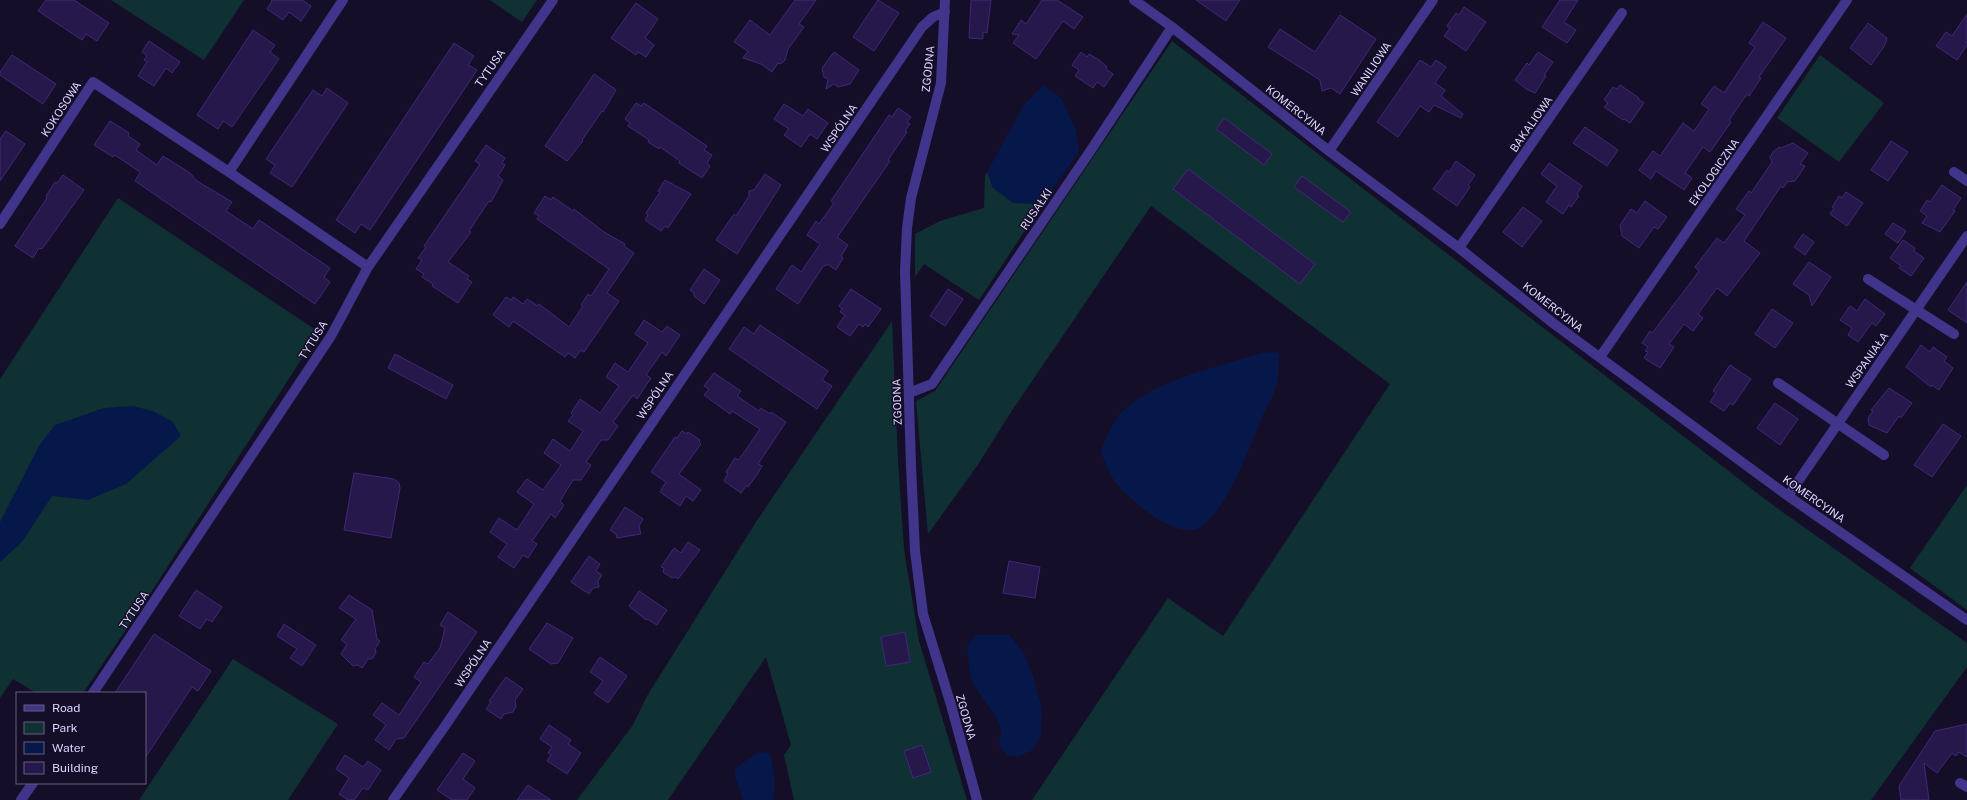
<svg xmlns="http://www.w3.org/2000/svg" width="1967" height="800" font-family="'Public Sans',sans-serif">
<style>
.green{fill:#103133}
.water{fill:#061849}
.building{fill:#27184b;stroke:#402879}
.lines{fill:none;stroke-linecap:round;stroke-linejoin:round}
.minor{stroke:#41358b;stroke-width:10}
.labels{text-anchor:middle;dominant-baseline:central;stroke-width:3;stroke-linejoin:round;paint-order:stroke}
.street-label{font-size:11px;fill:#ded6ff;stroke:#150e29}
</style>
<rect width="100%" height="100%" fill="#150e29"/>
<path class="green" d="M111 0H244L204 60Z
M490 0H537L522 22Z
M1172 41 1770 503 1967 643V667L1871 800H1032L1168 598 1223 636 1390 384 1151 206 1011 412 977 466 928 534 916 401 935 391Z
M1820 55 1884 103 1839 162 1777 118Z
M987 172 993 188 1033 204 1049 194 979 300 924 264 915 277V234L940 221 984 208 985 176Z
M118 198 319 332 148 597 83 693H36L13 679 0 698V379Z
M892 321 898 461 904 549 919 641 967 800H794L784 755 791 745 766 657 668 800H577L633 725 647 696 756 522Z
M1967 485V610L1910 568Z
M233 659 338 724 288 800H139Z"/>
<path class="water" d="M1043 85 1061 98 1076 130 1079 152 1049 194 1033 204 1013 203 993 188 987 172 1024 105Z
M1276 352 1279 354C1278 363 1279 375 1277 384 1274 395 1267 406 1262 417 1252 441 1221 528 1192 530 1175 531 1157 520 1145 510 1120 489 1111 483 1101 451 1106 438 1112 423 1121 413 1153 380 1218 367 1261 353Z
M133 406 153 411 173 422 181 436 126 484 88 500 52 496 22 542 0 562V522L40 444 55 425 104 408Z
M976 635H1009L1024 653 1033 676 1042 709 1041 735 1033 750 1019 756H1008L999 746 1001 731 998 720 973 684 969 668 967 645Z
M758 752 770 753 775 782 773 800H743L734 772 736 768Z"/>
<path class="building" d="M46 0H74L109 23 97 41 86 34 82 40 38 11Z
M271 0H302L311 6 301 21 289 12 283 20 267 9 272 1Z
M795 0H816L799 24 804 27 788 49 785 60 781 64 778 63 772 72 761 64 743 58 748 51 734 42 750 20 770 35Z
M878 0 899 13 874 51 853 37Z
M971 0H991L987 33 983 32V39L969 38Z
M1042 0H1057L1083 17 1074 29 1063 21 1036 59 1013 43 1019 35 1012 34 1021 20 1026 24Z
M1196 0H1240L1226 21Z
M1560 0H1578L1564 22 1576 30 1567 43 1542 27Z
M636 3 658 19 645 38 654 45 646 57 638 52 636 55 611 38Z
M1464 7 1486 22 1466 51 1444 36 1450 28 1447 26 1456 13 1459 15Z
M1967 14V45L1957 60 1936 46 1946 32 1952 36Z
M1340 15 1376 39 1340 94 1331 88 1322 91 1320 80 1268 47 1280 29 1315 52Z
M1763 22 1786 38 1759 77 1761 78 1749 96 1747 94 1729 120 1731 122 1710 152 1703 147 1685 173 1692 178 1684 190 1656 171 1651 179 1639 170 1653 151 1660 156 1683 123 1694 131 1709 109 1701 104 1714 86 1724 93 1755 47 1749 43Z
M1868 23 1887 38 1885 45 1871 65 1850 48Z
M253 30 275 45 270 52 279 59 232 127 223 121 218 129 197 115Z
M149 41 180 62 172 73 166 68 154 86 138 76 147 62 144 60 147 56 142 52Z
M454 43 474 56 468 65 477 70 370 230 361 224 355 233 336 220Z
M834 52 859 70 850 84 838 87 834 84 826 89 828 79 824 77 822 68Z
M1081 52 1087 57 1089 54 1099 60 1107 67 1106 69 1113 74 1104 87 1097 82 1093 88 1075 76 1079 70 1072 65Z
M1538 52 1553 62 1544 75 1546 76 1535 93 1526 89 1515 80 1527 63 1529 65Z
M12 55 56 84 43 104 0 75V72Z
M1420 60 1431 67 1436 60 1446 67 1435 83 1445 90 1441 96 1463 114 1461 118 1434 105 1429 112 1420 106 1398 137 1377 122Z
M594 74 616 90 603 112 602 111 582 140 583 141 567 161 545 146Z
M1620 85 1639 98 1638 99 1644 103 1630 123 1624 119 1623 120 1604 107 1608 103 1604 100 1613 87 1617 89Z
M327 88 348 103 292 187 270 173 275 165 266 159 313 90 322 96Z
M636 103 641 106 644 103 707 146 704 150 712 155 707 163 710 166 702 178 679 163 680 161 660 147 659 149 648 142 649 140 628 126 630 123 625 119Z
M784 104 803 116 808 109 828 123 817 139 810 134 801 147 784 135 789 129 774 119Z
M898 108 911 117 907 122 910 124 905 131 907 132 888 160 890 161 838 236V238L848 245 841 256 843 258 836 270 827 264 826 266 824 265 798 304 776 289 792 265 801 272 820 244 807 235 816 221 819 224 834 203 831 201 889 115 892 117Z
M1224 118 1272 154 1264 165 1216 129Z
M110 121 129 133 128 136 140 144 136 150 157 165 163 156 190 173 197 181 232 202 226 211 253 229 259 220 330 268 324 277 330 282 315 304 135 181 140 172 115 155 113 157 94 145Z
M1585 127 1618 150 1607 166 1573 143Z
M6 131 25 144 0 181V139Z
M1891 141 1908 152 1888 181 1871 170Z
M1793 143 1808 153 1800 164 1805 166 1795 181 1787 182 1783 188 1781 186 1744 241 1760 253 1727 296 1717 288 1698 314 1703 318 1693 331 1684 324 1669 344 1674 347 1660 368 1644 358 1648 352 1645 351 1648 347 1642 343 1650 331 1652 333 1688 286 1699 271 1695 267 1717 238 1724 243 1745 215 1736 209 1749 191 1751 193 1772 162 1770 157 1773 152 1779 147 1781 148Z
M486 145 505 158 502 163 505 165 498 176 503 180 491 202 489 201 469 231 471 232 448 262 469 276 467 279 472 282 458 303 432 286 433 284 422 277 424 274 416 269 422 260 418 258 426 247 424 246 480 164 475 161Z
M1456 161 1475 175 1468 185 1470 187 1457 206 1433 189 1447 170 1449 172Z
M1549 163 1582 186 1577 194 1579 196 1571 207 1569 205 1563 214 1546 202 1557 186 1541 174Z
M1188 169 1315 264 1300 284 1173 189Z
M765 174 781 185 737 254 716 240 734 214 736 216 749 196V191L754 190Z
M63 175 84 190 42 249 39 248 33 258 15 246 47 198 46 196 55 182 57 183Z
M1302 176 1351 212 1343 222 1294 187Z
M665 180 691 194 668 228 665 226 661 231 645 220 648 215 646 213 660 192 658 191Z
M1942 185 1961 198 1953 210 1955 211 1940 232 1922 223 1927 216 1920 211 1927 200 1930 202Z
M1846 192 1863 203 1847 226 1830 214 1834 208 1832 207 1839 196 1842 198Z
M545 196 551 200 553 197 573 211 574 209 604 232 625 244 624 246 634 253 607 293 619 301 584 352 581 350 575 358 568 353 565 357 513 321 509 327 493 315 506 297 511 300 513 297 523 304 527 299 538 306 539 304 569 327 583 306 581 305 588 294 591 296 609 269 537 219 539 216 534 213Z
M1645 201 1667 217 1658 229 1654 227 1639 248 1622 236 1620 225 1631 209 1637 213Z
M1523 207 1542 221 1522 247 1503 232Z
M1893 223 1906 231 1898 243 1885 234Z
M1803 234 1814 242 1805 255 1794 247Z
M1903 240 1915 248 1914 251 1924 258 1911 276 1899 268 1901 266 1890 258Z
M1809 262 1831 277 1812 306 1809 295 1793 284Z
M704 269 720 280 704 304 694 296V293L690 290Z
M1967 282V323L1948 310Z
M851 289 881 309 868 327 865 324 863 327 859 324 850 336 837 327 845 315 840 312 842 309 839 306Z
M948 289 963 299 945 326 930 316Z
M1865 299 1885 314 1876 326 1872 323 1858 342 1848 335 1852 328 1840 320 1850 306 1857 311Z
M1772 309 1793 323 1775 348 1755 334Z
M644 320 662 332 667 326 680 335 666 356 662 352 646 375 651 378 637 399 633 395 613 422 618 426 608 440H601L586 462 591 465 581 480H573L560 501 564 505 555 518 551 514 532 541 537 544 528 558 523 555 514 568 498 557 507 544 490 532 499 518 517 530 534 504 517 492 527 479 543 490 561 465 544 453 553 439 570 451 583 431 568 421 573 415 571 413 580 399 600 413 619 386 606 377 615 363 628 372 648 343 635 334Z
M760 325 828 371 822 380 832 386 817 409 729 349 744 327 754 334Z
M1921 345 1930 352 1933 347 1947 357 1944 361 1953 368 1939 390 1932 385 1931 387 1906 367Z
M395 354 453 385 446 399 388 368Z
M1730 365 1751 379 1733 405 1730 403 1724 411 1710 402 1716 393 1713 391Z
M714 373 741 391 737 396 759 411 761 408 770 414 771 412 786 422 758 464 762 466 758 473 748 487 746 486 741 493 724 481 728 473 726 472 735 458 738 460 743 454 760 429 732 411 730 414 704 395 709 389 704 386Z
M1889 388 1912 403 1901 418 1899 416 1887 433 1869 425 1868 418 1873 411 1871 410Z
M1775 403 1798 419 1780 445 1757 428Z
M1943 424 1961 436 1932 477 1914 465Z
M682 431 687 434 688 432 700 440 699 442 701 444 679 474 701 490 693 501 686 496 680 506 660 492 666 482 651 472 675 437 677 438Z
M354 473 394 479 399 483 400 488 391 538 344 530Z
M625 507 643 519 639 526 641 534 617 538 616 534 610 530Z
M688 542 700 550 678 579 676 577 672 578 663 572 664 568 661 567 674 548 681 553Z
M589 556 600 564 596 571 602 575 598 581 599 587 593 588 589 594 571 582Z
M1009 561 1040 567 1035 598 1003 593Z
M196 590 222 607 212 622 207 619 200 629 179 616Z
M639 591 667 610 657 625 647 619 646 620 629 606Z
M349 595 372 610 377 639 380 641 375 649 376 653 372 659H368L362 668 358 665 353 666 341 654 347 644 341 640 356 619 339 608Z
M448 612 477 632 404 738 396 739 389 750 375 740 386 725 373 715 382 703 399 715 421 682 414 677 424 662 428 664 440 648 445 628 440 625Z
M547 623 573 638 558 663 551 664 529 649Z
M284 624 316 645 302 666 290 658 297 649 277 636Z
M905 632 910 662 886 666 881 637Z
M154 634 211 671 198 691 192 687 145 758V693H115Z
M600 657 627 676 608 703 594 693 603 681 590 672Z
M506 677 523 689 515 700 516 707 513 712 504 714 501 719 486 709 491 702 489 701Z
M1967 724V757L1959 752 1956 756 1952 753 1937 773 1924 763 1929 800H1901L1899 786 1935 731Z
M549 725 571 740 568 744 581 753 567 774 547 761 551 755 548 753 552 747 540 739Z
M922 745 931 772 913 778 904 751Z
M463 753 475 761 463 779 475 788 467 800H452L437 790Z
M345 755 363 767 368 761 381 770 368 790 363 788 354 800H348L339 794 349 778 336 769Z
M528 785 534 789 551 800H517Z"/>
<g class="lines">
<path class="minor" d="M945 0 941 83 911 198 907 228 905 272 911 466 915 551 923 614 951 705 977 800
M1134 0 1172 27 1329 151 1459 248 1553 323 1788 496 1967 620
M1329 151 1433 0
M229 172 343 0
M1954 172 1967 181
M0 224 93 82 229 172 368 267
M1459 248 1622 13
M1868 279 1954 334
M1600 357 1847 0
M1778 383 1884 455
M909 393 932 384 1091 150 1172 27
M1788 496 1967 236
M93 693 331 336 368 267 553 0
M1960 783 1967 787
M21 800 33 783
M393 800 445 726 922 27 933 17 945 12"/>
</g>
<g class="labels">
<g class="street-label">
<text transform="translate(490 68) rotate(-55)">TYTUSA</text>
<text transform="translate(928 69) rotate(-84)">ZGODNA</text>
<text transform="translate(1371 69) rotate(-56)">WANILIOWA</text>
<text transform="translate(61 109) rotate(-57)">KOKOSOWA</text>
<text transform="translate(1296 110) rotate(38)">KOMERCYJNA</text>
<text transform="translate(1531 124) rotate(-55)">BAKALIOWA</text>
<text transform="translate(839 128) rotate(-56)">WSPÓLNA</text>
<text transform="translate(1714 172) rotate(-55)">EKOLOGICZNA</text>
<text transform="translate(1036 209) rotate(-56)">RUSAŁKI</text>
<text transform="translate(1553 307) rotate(38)">KOMERCYJNA</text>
<text transform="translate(313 340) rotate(-58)">TYTUSA</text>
<text transform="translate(1867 360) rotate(-55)">WSPANIAŁA</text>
<text transform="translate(655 395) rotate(-56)">WSPÓLNA</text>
<text transform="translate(897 402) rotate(-92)">ZGODNA</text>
<text transform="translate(1814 499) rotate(35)">KOMERCYJNA</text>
<text transform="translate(134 610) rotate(-56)">TYTUSA</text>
<text transform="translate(473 663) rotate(-56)">WSPÓLNA</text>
<text transform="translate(966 717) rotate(74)">ZGODNA</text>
</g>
</g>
<rect x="16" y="692" width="130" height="92" fill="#150e29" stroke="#655e7f"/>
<rect x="24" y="705" width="20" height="6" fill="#41358b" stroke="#655e7f"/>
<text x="52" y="712" font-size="12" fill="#ded6ff">Road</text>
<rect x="24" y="722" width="20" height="12" fill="#103133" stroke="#655e7f"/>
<text x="52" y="732" font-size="12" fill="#ded6ff">Park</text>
<rect x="24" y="742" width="20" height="12" fill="#061849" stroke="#655e7f"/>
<text x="52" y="752" font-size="12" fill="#ded6ff">Water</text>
<rect x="24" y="762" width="20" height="12" fill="#27184b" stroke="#655e7f"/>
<text x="52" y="772" font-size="12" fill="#ded6ff">Building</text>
</svg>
